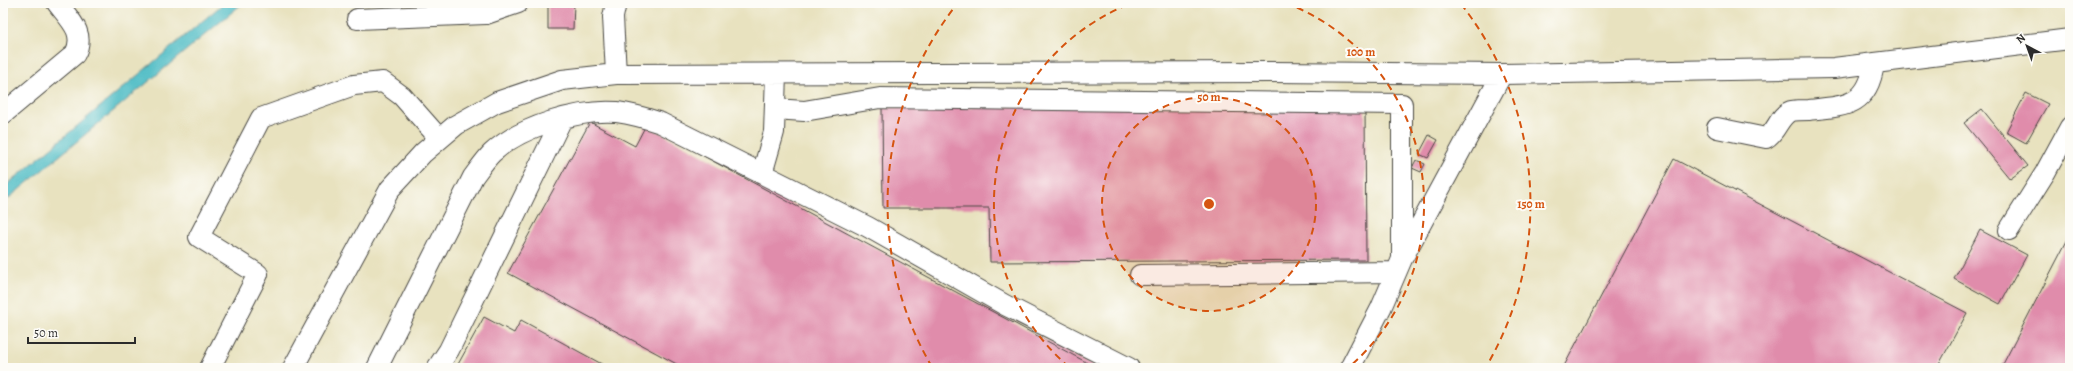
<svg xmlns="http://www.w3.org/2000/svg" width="2073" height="371" font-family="Alegreya,serif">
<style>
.water{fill:#4ebcc5;stroke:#3c7478}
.building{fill:#e08cab}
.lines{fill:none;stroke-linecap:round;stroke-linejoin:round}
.minor-casing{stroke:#474641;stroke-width:22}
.minor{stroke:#fff;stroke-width:20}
.ring{fill:none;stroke:#d5540f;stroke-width:2;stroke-dasharray:7 5}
.centre{fill:#d5540f;stroke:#fdfcf7;stroke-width:2}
.ring-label{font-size:12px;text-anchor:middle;font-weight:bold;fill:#d5540f;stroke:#fdfcf7;stroke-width:4;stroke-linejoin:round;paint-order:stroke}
</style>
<rect width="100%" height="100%" fill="#fdfcf7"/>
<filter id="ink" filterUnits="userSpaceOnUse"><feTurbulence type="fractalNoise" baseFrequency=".025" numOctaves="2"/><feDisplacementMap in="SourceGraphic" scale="8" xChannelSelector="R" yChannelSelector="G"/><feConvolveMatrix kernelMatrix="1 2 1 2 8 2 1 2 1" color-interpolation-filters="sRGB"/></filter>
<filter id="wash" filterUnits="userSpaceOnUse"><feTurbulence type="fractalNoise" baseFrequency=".012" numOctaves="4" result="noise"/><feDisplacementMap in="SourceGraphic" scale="16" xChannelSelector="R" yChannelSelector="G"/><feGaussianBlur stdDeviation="0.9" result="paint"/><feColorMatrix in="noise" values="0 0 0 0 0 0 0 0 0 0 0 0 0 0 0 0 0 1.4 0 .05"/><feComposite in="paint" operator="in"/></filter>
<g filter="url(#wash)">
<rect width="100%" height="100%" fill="#e8e2bf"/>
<path class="water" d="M224 3H243L3 203V188Z"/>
<g id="blocks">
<path class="building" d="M548 3H574L573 29H548Z
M2026 93 2048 104 2026 143 2006 132Z
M1365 105 1366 260 990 262 989 208H883L882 107Z
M1982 109 2028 166 2010 179 1964 123Z
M590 122 635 146 646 125 1097 368H684L508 273Z
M1429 135 1438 140 1428 158 1419 154Z
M1674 159 1967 313 1937 368H1563Z
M1416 160 1425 164 1421 172 1412 168Z
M1980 230 2027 255 2000 304 1954 279Z
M2070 235V368H2001Z
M484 317 514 333 521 320 609 368H456Z"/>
</g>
</g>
<g filter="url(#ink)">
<use href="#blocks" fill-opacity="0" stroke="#474641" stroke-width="1"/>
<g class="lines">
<g class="minor-casing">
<path id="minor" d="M357 19 486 14 518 3
M616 74 613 17 616 3
M775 109 804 111 880 98 1402 104V259
M3 114 75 54C86 33 70 20 57 3
M1717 128 1766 138C1777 132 1779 115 1791 111 1796 110 1803 110 1809 110 1846 106 1868 106 1874 64
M762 174 774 132 776 74
M2009 230 2045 173 2070 127
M1140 275 1396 272
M210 368 258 274 199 237 261 118 354 85 383 82 402 96 439 138
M293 368 390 189 423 153 456 125 497 102 562 80 616 74 1272 72 1502 74 1834 68 2070 39
M377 368 473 177C479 169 485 160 492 153 520 127 578 109 617 112 632 114 646 118 661 123L868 227 1005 305 1129 368
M437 368 449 350 562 119
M1350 368 1381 308 1402 259 1502 74"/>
</g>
<use href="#minor" class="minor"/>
</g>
</g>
<circle cx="1209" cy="204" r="107" fill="#d5540f" fill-opacity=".12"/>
<g class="ring">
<circle cx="1209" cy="204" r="107"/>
<path d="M1069 367A215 215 0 0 1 1132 3M1286 3A215 215 0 0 1 1349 367"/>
<path d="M932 367A322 322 0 0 1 957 4M1461 4A322 322 0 0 1 1486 367"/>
</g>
<circle cx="1209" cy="204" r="6" class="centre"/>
<g class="ring-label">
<text x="1361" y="56">100 m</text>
<text x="1209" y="101">50 m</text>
<text x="1531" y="208">150 m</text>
</g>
<rect width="2073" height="371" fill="none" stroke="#fdfcf7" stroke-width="16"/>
<g transform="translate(2027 46) rotate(319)" stroke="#fdfcf7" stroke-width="3" paint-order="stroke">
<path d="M0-3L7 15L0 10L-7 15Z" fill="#2b2b2b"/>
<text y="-6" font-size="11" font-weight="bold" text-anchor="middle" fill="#2b2b2b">N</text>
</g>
<path d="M28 337v6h107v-6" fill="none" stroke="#2b2b2b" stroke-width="2"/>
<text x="34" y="337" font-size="12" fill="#2b2b2b" stroke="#fdfcf7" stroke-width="3" paint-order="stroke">50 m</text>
</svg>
